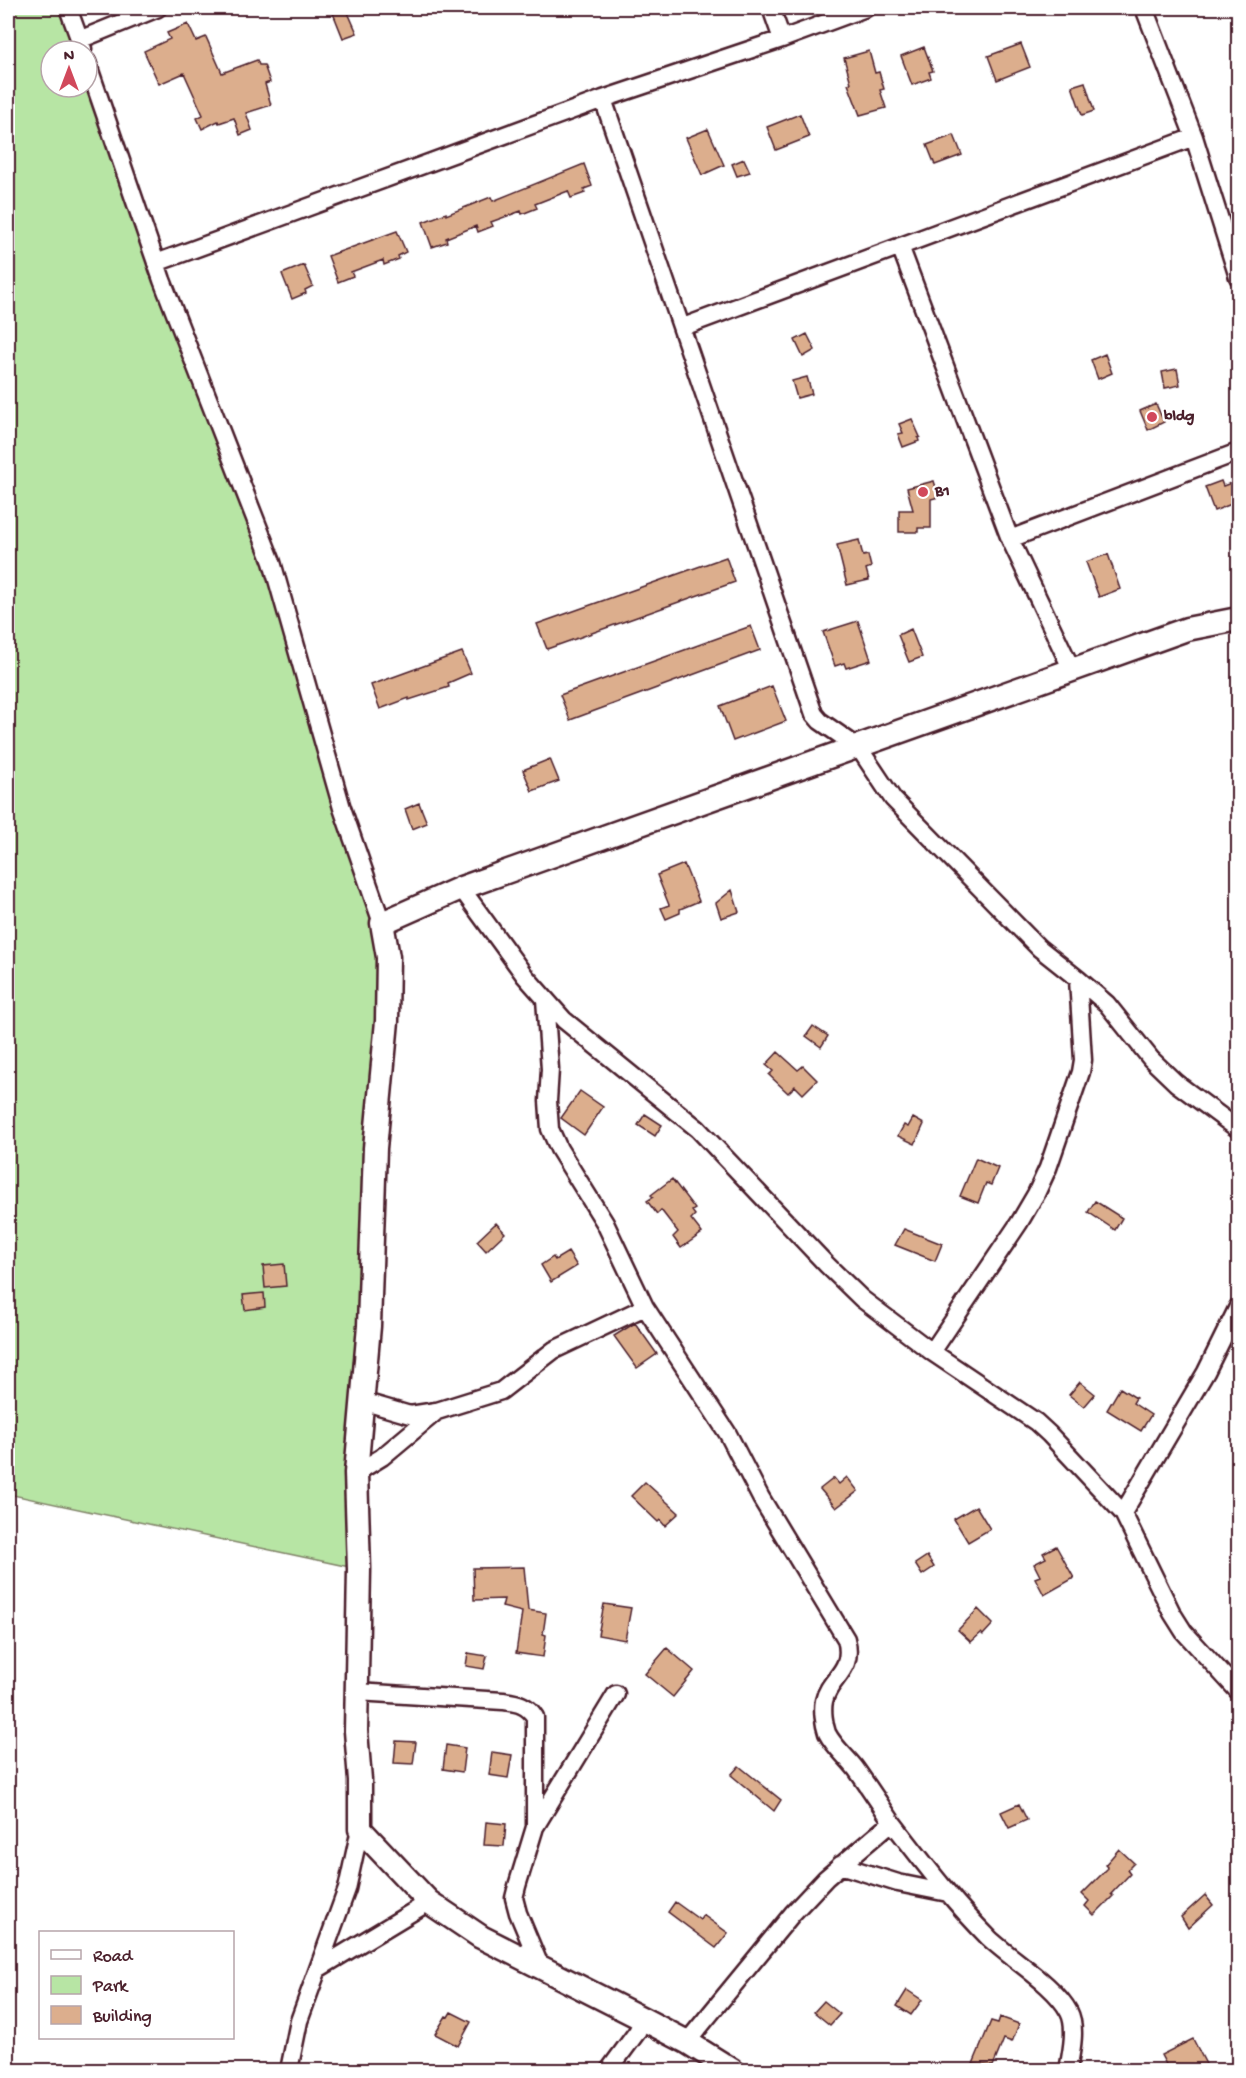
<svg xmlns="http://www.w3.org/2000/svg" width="1246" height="2078" font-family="'Gochi Hand',sans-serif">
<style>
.green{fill:#b7e5a4;stroke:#808268;stroke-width:1.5}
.building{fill:#dcae8d;stroke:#4a1f2b;stroke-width:1.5}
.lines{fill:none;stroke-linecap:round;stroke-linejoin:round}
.street-casing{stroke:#4a1f2b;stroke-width:21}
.secondary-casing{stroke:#4a1f2b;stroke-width:27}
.street{stroke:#fff;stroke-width:16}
.secondary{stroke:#fff;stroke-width:22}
.poi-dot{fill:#d1495b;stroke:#fff;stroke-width:2}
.labels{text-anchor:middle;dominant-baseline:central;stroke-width:4.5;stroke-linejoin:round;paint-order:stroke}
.poi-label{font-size:16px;font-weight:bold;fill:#4a1f2b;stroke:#fff;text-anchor:start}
</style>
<rect width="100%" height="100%" fill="#fff"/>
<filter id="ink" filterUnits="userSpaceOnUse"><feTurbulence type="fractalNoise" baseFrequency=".0167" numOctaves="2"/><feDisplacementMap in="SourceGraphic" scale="12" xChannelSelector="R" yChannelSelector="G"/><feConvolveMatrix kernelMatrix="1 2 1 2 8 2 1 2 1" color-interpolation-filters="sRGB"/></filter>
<g filter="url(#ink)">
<path class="green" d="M8 8H68L83 51H51V87H87L272 562 382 923 359 1569 8 1494Z"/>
<path class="building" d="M331 8H346L357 33 343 38Z
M188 24 196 41 206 37 222 73 257 60 259 65H264L270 82 265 84 271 105 246 113 252 130 240 135 234 118 219 123 218 121 202 129 197 118 203 115 184 73 159 84 144 51 170 39 167 33Z
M1021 44 1030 67 997 80 988 56Z
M924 47 933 71 929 72 931 78 912 85 901 56Z
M869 51 875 73 879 72 884 89 880 90 886 108 860 115 848 84 851 83 844 58Z
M1085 82 1094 111 1082 115 1072 86Z
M800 114 809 137 776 150 767 127Z
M708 129 724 165 702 175 686 138Z
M954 135 962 155 935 165 927 145Z
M744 159 750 172 737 176 732 164Z
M584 164 592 186 584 189 585 193 571 198 568 191 535 204 537 208 522 214 521 211 491 222 493 226 478 232 476 226 446 238 447 242 432 247 423 222 446 213V215L491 197 493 201Z
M397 231 406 252 398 256 399 259 384 265 383 260 351 272 353 276 338 282 328 256Z
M304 265 313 286 305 290 306 293 292 299 282 274Z
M807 334 815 350 803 357 795 340Z
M1105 354 1112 373 1098 379 1091 360Z
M1177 369 1180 385 1165 388 1162 372Z
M807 377 812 394 797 398 792 381Z
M1156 404 1164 422 1148 430 1140 411Z
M912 419 920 437 918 438 919 441 903 447 898 434 903 433 899 424Z
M1239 480V501L1214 511 1205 487 1221 481 1223 486Z
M934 481 939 497 931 499V528H918V532H899V510H913L907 488Z
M859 540 863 556 868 555 871 567 866 569 869 580 847 585 837 545Z
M1108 554 1120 589 1099 597 1086 562Z
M726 557 735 582 547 649 537 624Z
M858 621 871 660 846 668 844 663 835 666 823 632Z
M751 626 760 650 570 720 560 695Z
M911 629 922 657 909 662 898 635Z
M462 652 471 673 448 683 449 687 409 700V698L380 709 371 685Z
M772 686 786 721 733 741 720 706Z
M550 759 559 781 532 791 523 770Z
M419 803 427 823 412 829 405 809Z
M684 864 699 901 680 909V913L666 919 661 908 669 905 657 875Z
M732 890 739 912 721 918 716 903Z
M813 1026 828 1036 821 1047 806 1036Z
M778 1052 798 1070 803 1066 817 1080 803 1094 795 1086 788 1093 769 1075 773 1071 766 1065Z
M580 1091 603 1107 584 1135 561 1118Z
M645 1114 662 1125 655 1136 638 1125Z
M913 1118 924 1124 915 1144 898 1136 904 1125 908 1127Z
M976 1158 998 1168 991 1185 986 1183 978 1203 960 1196Z
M672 1179 695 1209 692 1211 695 1215 691 1219 702 1233 681 1248 673 1237 678 1232 661 1210 657 1214 647 1201 653 1197 651 1195Z
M1095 1201 1122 1218 1115 1230 1088 1212Z
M496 1223 505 1233 486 1251 477 1241Z
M904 1229 942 1244 935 1261 895 1245Z
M568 1252 577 1266 551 1282 541 1265 553 1257 555 1260Z
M284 1264 286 1286 265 1288 263 1266Z
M264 1293 265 1307 245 1310 243 1295Z
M635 1323 657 1354 637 1368 614 1336Z
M1080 1382 1095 1394 1084 1407 1069 1395Z
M1120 1388 1136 1398 1133 1403 1151 1415 1141 1431 1107 1410Z
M847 1477 858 1491 836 1508 820 1489 834 1478 839 1484Z
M645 1482 679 1513 665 1526 660 1520 658 1522 631 1496Z
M976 1506 990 1529 968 1542 954 1519Z
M1056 1546 1074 1578 1044 1595 1035 1578 1040 1576 1034 1564 1046 1558 1043 1553Z
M927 1556 934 1567 922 1575 915 1564Z
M524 1567 528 1610 546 1613 543 1634 546 1635 543 1657 516 1653 522 1612 502 1607 504 1599 474 1600 473 1568Z
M604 1604 631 1608 625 1640 598 1635Z
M978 1609 993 1624 983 1635 981 1633 971 1642 958 1630Z
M667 1648 694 1671 673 1697 645 1674Z
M468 1653 487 1656 484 1669 466 1666Z
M396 1741 416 1742 413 1764 394 1763Z
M446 1745 465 1748 462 1772 443 1769Z
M492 1752 512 1755 508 1778 489 1775Z
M739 1766 781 1800 774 1811 731 1775Z
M1019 1804 1027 1820 1009 1828 1001 1812Z
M486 1822 506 1824 504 1846 484 1845Z
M1119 1849 1134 1863 1127 1870 1130 1874 1111 1894 1113 1896 1094 1915 1085 1906 1089 1901 1082 1894 1108 1868 1105 1865Z
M1205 1895 1213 1905 1188 1928 1181 1917Z
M675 1902 700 1920 703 1915 728 1933 716 1948 668 1912Z
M907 1990 922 2000 911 2015 897 2006Z
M824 2001 840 2014 830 2025 814 2012Z
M451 2012 471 2022 458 2046 435 2034 446 2016 448 2017Z
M1000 2017 1019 2024 1012 2042 1004 2039 993 2066 973 2064 991 2021 998 2023Z
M1193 2039 1209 2070H1169L1161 2055Z"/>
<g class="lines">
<g class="street-casing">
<path id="street" d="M68 8 83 49
M771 8 782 39
M1144 8 1194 137 1238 277
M79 40 158 8
M87 62 162 280 272 562 342 808 382 923
M603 99C674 303 742 509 814 714L820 721 859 748 893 799 1039 948 1078 979 1083 1060 1081 1072 1048 1168 1036 1194 1019 1223 932 1352
M900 246 1010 539
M156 263 603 99 782 39 866 8
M683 327 1194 137
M1072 670 1010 539 1238 452
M461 888 525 976 564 1020 698 1129 827 1265 862 1299 932 1352 1036 1422 1049 1434 1123 1513 1172 1613 1184 1632 1238 1691
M1078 979 1107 1004 1151 1059 1176 1083 1238 1129
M545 999 550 1069 548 1101 550 1129 559 1149 605 1223 645 1307 728 1434 761 1498 846 1639C855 1672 829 1677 824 1701 822 1710 824 1724 827 1733 834 1747 847 1757 856 1769 868 1786 880 1804 892 1822
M362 1401 410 1415 436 1411
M356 1473 382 1457 437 1411 501 1391 554 1350 645 1307
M1123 1513 1206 1372 1238 1307
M357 1692 503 1701C517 1703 527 1704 535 1717V1827
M840 1865 898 1883 948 1893
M541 1968 518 1913 514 1898 517 1886 535 1827 616 1694
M318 1969 429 1902
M687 2042 793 1913 826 1878 892 1822C923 1862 953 1902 989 1938 1012 1960 1055 1985 1069 2012 1077 2027 1071 2054 1068 2070
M289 2070 299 2021 347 1889 360 1829
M609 2070 637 2032 643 2019"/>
</g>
<g class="secondary-casing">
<path id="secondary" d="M732 2070 687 2042 643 2019 481 1937 429 1902 360 1829V1780L356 1731 359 1569 356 1473 369 1326 375 1148 387 1021 388 957 382 923 461 888 1187 629 1238 619"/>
</g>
<use href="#street" class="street"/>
<use href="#secondary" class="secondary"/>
</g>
</g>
<g class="poi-dot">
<circle cx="1152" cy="417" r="6"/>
<circle cx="923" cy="492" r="6"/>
</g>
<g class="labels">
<g class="poi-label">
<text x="1164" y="417">bldg</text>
<text x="935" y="492">B1</text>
</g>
</g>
<rect width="1246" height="2078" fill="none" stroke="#fff" stroke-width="30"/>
<rect x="15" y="15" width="1216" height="2048" fill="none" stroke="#4a1f2b" stroke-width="2" filter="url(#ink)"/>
<rect x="39" y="1931" width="195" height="108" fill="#ffffff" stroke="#b7a5aa" stroke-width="1.5"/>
<rect x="51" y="1950" width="30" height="9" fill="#ffffff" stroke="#b7a5aa" stroke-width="1.5"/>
<text x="93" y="1961" font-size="18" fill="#4a1f2b">Road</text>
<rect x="51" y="1976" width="30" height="18" fill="#b7e5a4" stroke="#b7a5aa" stroke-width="1.5"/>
<text x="93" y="1991" font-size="18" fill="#4a1f2b">Park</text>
<rect x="51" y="2006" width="30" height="18" fill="#dcae8d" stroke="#b7a5aa" stroke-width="1.5"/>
<text x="93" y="2021" font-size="18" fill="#4a1f2b">Building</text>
<g transform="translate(69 69)"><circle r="28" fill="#ffffff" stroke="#b7a5aa" stroke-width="1.5"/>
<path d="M0-4.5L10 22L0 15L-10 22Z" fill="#d1495b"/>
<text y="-9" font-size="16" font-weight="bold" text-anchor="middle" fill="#4a1f2b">N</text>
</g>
</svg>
